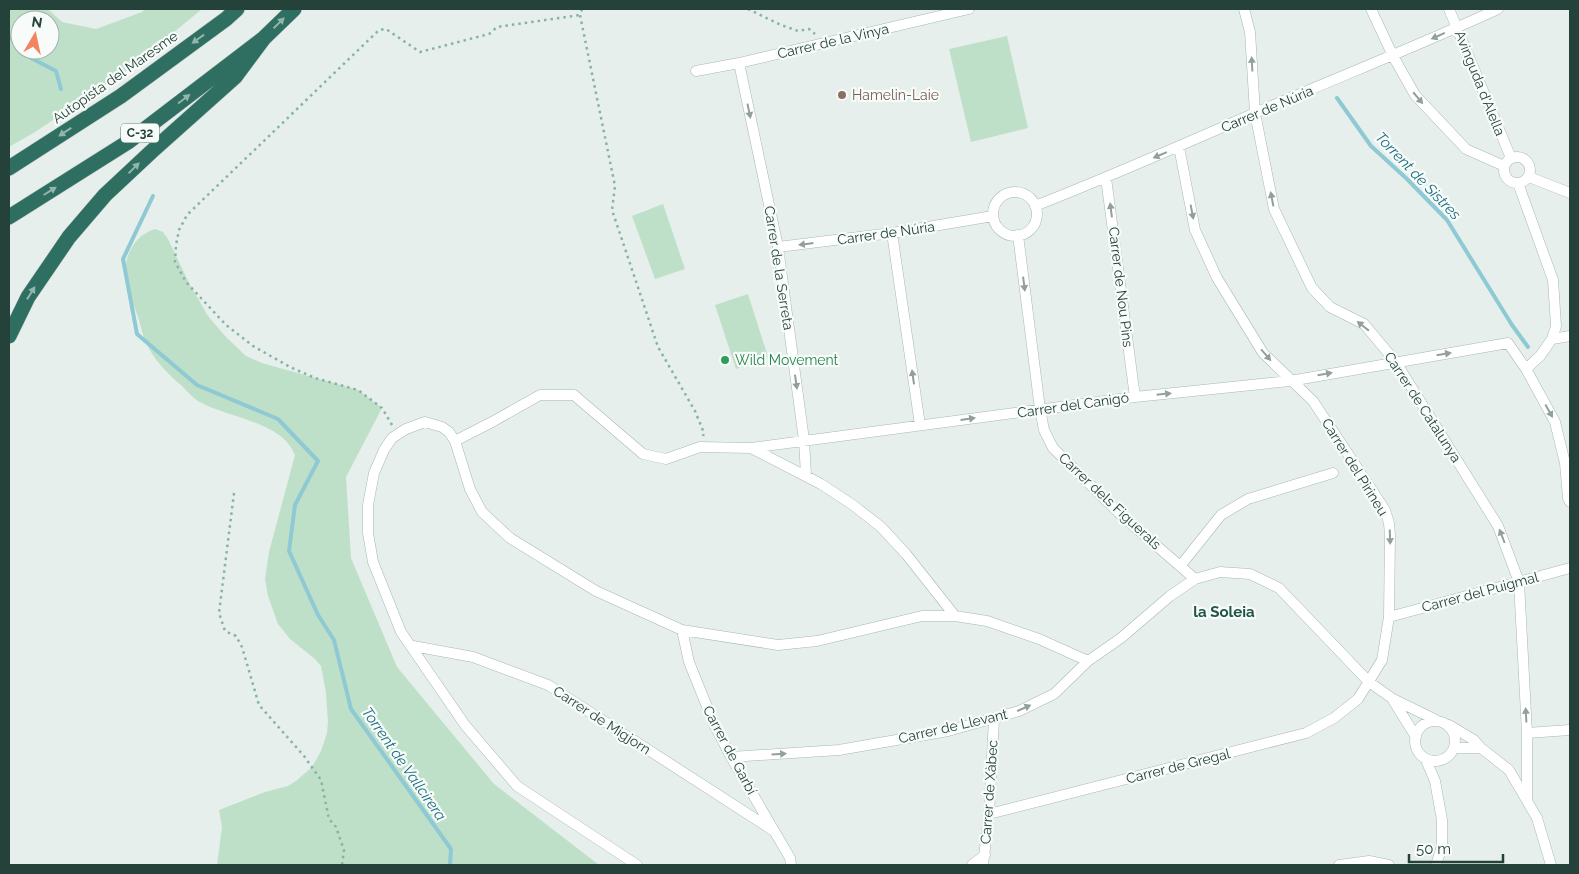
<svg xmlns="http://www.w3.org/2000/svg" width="1579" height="874" font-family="Raleway,sans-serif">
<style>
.green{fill:#bfe0c8;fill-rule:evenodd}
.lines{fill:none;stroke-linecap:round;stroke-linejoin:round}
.stream{stroke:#8ec9d4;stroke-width:4}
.street-casing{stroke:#a8b8b2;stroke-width:11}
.highway-casing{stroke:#c2cac8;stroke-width:16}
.path{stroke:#86b3a5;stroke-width:2.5;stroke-dasharray:2.5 4;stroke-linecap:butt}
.street{stroke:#fff;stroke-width:10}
.highway{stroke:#2f6f62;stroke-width:15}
.oneway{fill:#93b5ae}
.oneway2{fill:#92a09c}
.education-dot{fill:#8d6e63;stroke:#f7fbf9;stroke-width:2}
.leisure-dot{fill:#2e9e5b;stroke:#f7fbf9;stroke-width:2}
.labels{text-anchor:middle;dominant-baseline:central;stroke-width:4.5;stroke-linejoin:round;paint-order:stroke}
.shield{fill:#f7fbf9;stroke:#637a73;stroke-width:1}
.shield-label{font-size:12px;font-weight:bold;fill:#24423a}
.street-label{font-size:14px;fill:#24423a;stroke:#f7fbf9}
.education-label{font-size:14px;fill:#785e54;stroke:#f7fbf9;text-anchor:start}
.leisure-label{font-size:14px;fill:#27864d;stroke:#f7fbf9;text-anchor:start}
.water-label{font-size:15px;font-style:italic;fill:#1c6f80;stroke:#f7fbf9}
.neighbourhood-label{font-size:15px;font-weight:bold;fill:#1f5548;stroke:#f7fbf9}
</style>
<rect width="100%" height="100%" fill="#e6efeb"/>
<path class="green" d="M9 9H48L62 22 96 29 142 12 145 9H202L128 70 35 132 9 147ZM20 20H50V50H20Z
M1007 36 1028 128 971 142 949 49Z
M663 204 685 269 655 279 632 216Z
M155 229 163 232 168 239 189 283 208 316 226 337 246 356 262 363 358 390 382 408 346 477 351 558 397 667 494 784 599 865H217L222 827 219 810 265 792 288 786 296 781 312 767 321 751 327 733 328 722 326 693 321 666 315 659 290 639 278 624 268 596 265 579 269 552 295 455C282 421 227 418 198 401 192 397 187 391 182 386 168 374 156 362 147 345 143 337 141 326 138 317 133 302 124 284 125 269 127 251 136 235 155 229Z
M748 294 768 357 736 369 715 305Z"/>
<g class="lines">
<path class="stream" d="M9 36 20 47
M23 50 31 58 56 71 61 89
M1337 98 1371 146 1407 179 1447 220 1512 325 1528 347
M153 196 123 259 137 334 197 385 278 419 318 461 295 505 289 551 318 615 334 640 351 709 451 849 450 865"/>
<g class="street-casing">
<path id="street" d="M1244 9 1250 32 1255 113 1274 209 1312 288 1330 307 1364 324 1395 361 1498 526 1519 582 1527 733V799
M1371 9 1393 56 1415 95 1466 149 1504 166
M1449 9 1511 158
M739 63 778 247 804 440 806 475
M696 71 739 63 969 9
M1504 170a13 13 0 1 1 26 0a13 13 0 1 1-26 0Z
M1529 177 1570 193
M1106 178 1135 397
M1518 183 1553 280 1556 326 1552 339 1540 356 1526 369
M993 214a22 22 0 1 1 44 0a22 22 0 1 1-44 0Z
M1035 206C1109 177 1182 145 1255 113 1336 78 1418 46 1498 9
M892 233 920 425
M1018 235 1040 409 1044 430 1053 448 1121 515 1195 579
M778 247 892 233 993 216
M1552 339 1570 336
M455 441 492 422 540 395H574L643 454 666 459 700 447 751 448 821 484 853 505 881 527 906 554 955 616
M751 448 1135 397 1290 381 1508 343 1526 369 1555 422 1565 463 1568 498 1570 502
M1181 565 1221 515 1248 499 1333 473
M1389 617 1570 568
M682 630 689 662 714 724 731 757 790 858 791 865
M413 646 473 657 548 685 774 831
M1393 700 1416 737
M1415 741a20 20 0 1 1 40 0a20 20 0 1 1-40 0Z
M1449 725 1474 740 1481 748 1509 770 1537 818 1551 865
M1527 733 1570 730
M1454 748H1481
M731 757 839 750 948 731 1019 711 1054 694 1088 661 1121 638 1170 596 1195 579 1220 572 1250 574 1279 588 1369 682 1393 699 1436 720
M1425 758 1435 781 1442 820V846L1436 865
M989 814 1306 733 1334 718 1358 699 1382 660 1389 617 1390 536 1389 523 1385 510 1313 401 1263 353 1217 278 1195 230 1179 147
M637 865 517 786 465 725 401 632 373 562 368 533V505L374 473 384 450 392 438 406 429 425 422 442 427 449 432 455 441 470 489 482 512 510 538 596 591 682 630 778 645 817 641 922 616H955L987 621 1039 639 1088 661
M972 865 985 855
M983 865 989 814 994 719
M1339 865 1369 861 1389 865"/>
</g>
<g class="highway-casing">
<path id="highway" d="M9 168 121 96 226 19 237 9
M9 217 128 142 264 38 294 9
M9 336 28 297 69 237 105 195 151 152 235 77 264 38"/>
</g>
<path class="path" d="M582 9 580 15 615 186 612 210 658 347 695 411 704 433 703 436
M748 9 781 25 798 31 809 29 815 34
M392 425 382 408 358 390 315 378 290 367 253 346 226 325 186 282 175 262 176 245 179 230 187 215 379 30 386 29 420 52 489 34 497 27 580 15
M234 493 219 613 225 631 236 636 242 647 259 705 304 756 321 780 329 819 336 827 344 850 342 865"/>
<use href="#street" class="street"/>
<use href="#highway" class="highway"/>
</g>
<defs><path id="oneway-solid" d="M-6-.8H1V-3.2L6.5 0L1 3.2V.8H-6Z" transform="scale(1.25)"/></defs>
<g class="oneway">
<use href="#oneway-solid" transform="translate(279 23) rotate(-44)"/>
<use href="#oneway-solid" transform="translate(198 39) rotate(144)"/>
<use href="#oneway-solid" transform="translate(184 99) rotate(-37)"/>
<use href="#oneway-solid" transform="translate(65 132) rotate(147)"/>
<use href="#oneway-solid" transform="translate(134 168) rotate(-44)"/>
<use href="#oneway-solid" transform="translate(50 191) rotate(-32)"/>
<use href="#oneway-solid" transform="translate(31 293) rotate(-58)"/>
</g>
<g class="oneway2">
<use href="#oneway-solid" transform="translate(1438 36) rotate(156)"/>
<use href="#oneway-solid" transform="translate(1252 64) rotate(-93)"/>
<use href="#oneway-solid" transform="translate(1418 98) rotate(50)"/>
<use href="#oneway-solid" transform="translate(749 111) rotate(78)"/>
<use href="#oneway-solid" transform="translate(1160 155) rotate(157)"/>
<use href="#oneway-solid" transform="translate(1272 199) rotate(-101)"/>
<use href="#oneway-solid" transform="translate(1111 210) rotate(-97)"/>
<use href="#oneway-solid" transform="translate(1192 212) rotate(79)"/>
<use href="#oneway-solid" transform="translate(806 244) rotate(173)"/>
<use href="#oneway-solid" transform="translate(1024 284) rotate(83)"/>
<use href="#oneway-solid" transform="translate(1363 326) rotate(-142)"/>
<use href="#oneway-solid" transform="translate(1444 354) rotate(-9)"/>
<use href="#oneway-solid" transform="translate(1266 355) rotate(49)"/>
<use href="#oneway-solid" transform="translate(1325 374) rotate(-10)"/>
<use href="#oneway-solid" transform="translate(913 377) rotate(-98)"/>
<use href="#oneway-solid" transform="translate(796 382) rotate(82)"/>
<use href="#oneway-solid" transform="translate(1164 394) rotate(-6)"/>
<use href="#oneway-solid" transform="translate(1549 411) rotate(61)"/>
<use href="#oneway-solid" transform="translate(968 419) rotate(-8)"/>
<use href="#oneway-solid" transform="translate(1502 536) rotate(-111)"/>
<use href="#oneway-solid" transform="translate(1390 537) rotate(88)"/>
<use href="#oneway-solid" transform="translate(1024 708) rotate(-24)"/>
<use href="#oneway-solid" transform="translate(1526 715) rotate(-93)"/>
<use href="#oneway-solid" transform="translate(779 754) rotate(-4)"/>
</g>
<circle class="education-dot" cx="842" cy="95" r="5"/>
<circle class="leisure-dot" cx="725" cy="360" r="5"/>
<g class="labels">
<rect class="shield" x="121" y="123.5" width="38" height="19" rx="4"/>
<g class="shield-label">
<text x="140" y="133">C-32</text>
</g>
<g class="street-label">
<text transform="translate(833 41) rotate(-13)">Carrer de la Vinya</text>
<text transform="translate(115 77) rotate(-35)">Autopista del Maresme</text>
<text transform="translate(1480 83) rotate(68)">Avinguda d'Alella</text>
<text transform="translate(1267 109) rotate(-23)">Carrer de Núria</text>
<text transform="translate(886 233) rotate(-8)">Carrer de Núria</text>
<text transform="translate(779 268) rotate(81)">Carrer de la Serreta</text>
<text transform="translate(1121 287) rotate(83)">Carrer de Nou Pins</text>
<text transform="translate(1073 405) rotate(-8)">Carrer del Canigó</text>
<text transform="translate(1423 407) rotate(57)">Carrer de Catalunya</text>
<text transform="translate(1355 467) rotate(58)">Carrer del Pirineu</text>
<text transform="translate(1110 501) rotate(43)">Carrer dels Figuerals</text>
<text transform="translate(1480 592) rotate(-15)">Carrer del Puigmal</text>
<text transform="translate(602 720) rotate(33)">Carrer de Migjorn</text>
<text transform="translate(953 726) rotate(-13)">Carrer de Llevant</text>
<text transform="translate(730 750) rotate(62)">Carrer de Garbí</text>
<text transform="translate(1178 766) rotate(-14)">Carrer de Gregal</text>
<text transform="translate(989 792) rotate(-86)">Carrer de Xàbec</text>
</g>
<g class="education-label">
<text x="852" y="95">Hamelin-Laie</text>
</g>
<g class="leisure-label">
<text x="735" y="360">Wild Movement</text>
</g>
<g class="water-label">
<text transform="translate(1418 176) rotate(46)">Torrent de Sistres</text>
<text transform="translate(404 764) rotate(55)">Torrent de Vallcirera</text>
</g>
<g class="neighbourhood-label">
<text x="1224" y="612">la Soleia</text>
</g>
</g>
<rect width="1579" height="874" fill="none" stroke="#24423a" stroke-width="20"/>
<g transform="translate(35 35) rotate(9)"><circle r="24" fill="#f7fbf9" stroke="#a3b1ad"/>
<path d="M0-4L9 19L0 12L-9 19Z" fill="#f4845f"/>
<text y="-8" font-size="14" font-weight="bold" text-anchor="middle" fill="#24423a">N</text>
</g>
<path d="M1409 854v8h94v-8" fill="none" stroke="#24423a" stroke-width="2.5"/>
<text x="1416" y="854" font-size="15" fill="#24423a" stroke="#f7fbf9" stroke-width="4" paint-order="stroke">50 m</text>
</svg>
